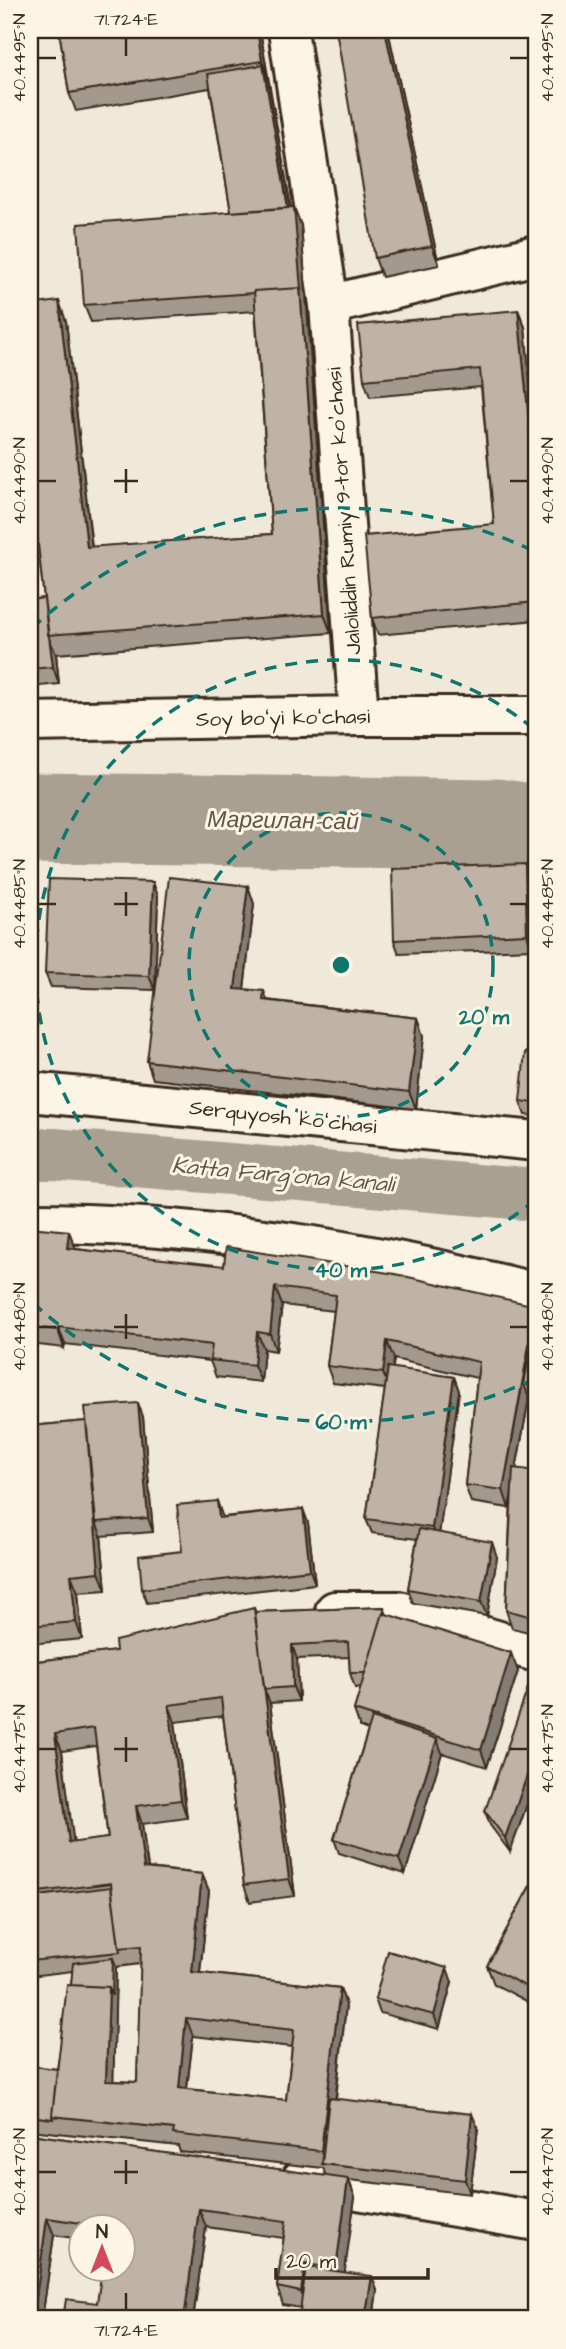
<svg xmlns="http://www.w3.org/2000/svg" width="566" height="2349" font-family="'Architects Daughter',sans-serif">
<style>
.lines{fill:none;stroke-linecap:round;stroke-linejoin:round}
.canal{stroke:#aaa091;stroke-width:52}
.river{stroke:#aaa091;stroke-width:91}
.street-casing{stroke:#3b2a1e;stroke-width:44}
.street{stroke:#fcf5e5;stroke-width:38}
.wall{fill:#a39a8d;stroke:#3b2a1e;stroke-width:2;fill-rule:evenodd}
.shaded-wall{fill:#857d73;stroke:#3b2a1e;stroke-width:2}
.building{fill:#beb3a4;stroke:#3b2a1e;stroke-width:2;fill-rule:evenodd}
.ticks{fill:none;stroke:#3b2a1e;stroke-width:2.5}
.ring{fill:none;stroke:#0f766e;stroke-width:3.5;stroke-dasharray:12 9}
.labels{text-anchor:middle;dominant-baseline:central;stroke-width:6;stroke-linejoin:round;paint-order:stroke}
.street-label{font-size:21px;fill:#3b2a1e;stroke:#fcf5e5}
.water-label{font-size:23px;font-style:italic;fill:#625346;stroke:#fcf5e5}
.centre{fill:#0f766e;stroke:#fcf5e5;stroke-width:3.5}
.ring-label{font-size:21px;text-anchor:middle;font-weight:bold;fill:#0f766e;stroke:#fcf5e5;stroke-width:6;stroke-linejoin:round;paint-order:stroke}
.neatline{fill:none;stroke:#3b2a1e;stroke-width:2.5}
.ticks-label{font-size:18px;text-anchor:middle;fill:#3b2a1e}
</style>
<rect width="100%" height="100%" fill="#f0e9d9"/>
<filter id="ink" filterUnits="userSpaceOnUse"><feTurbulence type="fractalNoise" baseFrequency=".0143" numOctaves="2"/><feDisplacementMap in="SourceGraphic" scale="14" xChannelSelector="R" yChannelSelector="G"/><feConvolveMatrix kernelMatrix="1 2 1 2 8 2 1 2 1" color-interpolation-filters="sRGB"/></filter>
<g filter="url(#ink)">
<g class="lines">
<path class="canal" d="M30 1154H53L536 1195"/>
<path class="river" d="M30 818 496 824 536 830"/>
<g class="street-casing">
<path id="street" d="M288 30 329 305 359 716
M329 305 536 255
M30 722 359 716H536
M30 1092 536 1141
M30 1223C201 1223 371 1250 536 1293
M335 1611H399L536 1652
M301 2180 536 2221"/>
</g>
<use href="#street" class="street"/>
</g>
<path class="wall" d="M59 30H112L113 35 146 30H260L291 208 301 225 331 633 56 654 59 684 30 687V600L44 598 38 547 30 548V305L66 321 92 547 272 534 255 311 91 322 84 305 231 212 210 88 76 111 69 93Z
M388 30 439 265 382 277 375 258Z
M518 310 525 327 536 446V620L378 635 372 618 494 524 481 387 370 397 364 380Z
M530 878 532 949 399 954 394 940Z
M248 886 254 904 244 989 264 991 267 1000 418 1018 424 1036 416 1109 153 1079 147 1061Z
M158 896 155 990 51 987 45 973Z
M536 1053V1116L525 1115 520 1101Z
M30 1227 76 1249 536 1306V1400L529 1398 516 1469 536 1471V1634L512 1628 506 1610 511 1497 509 1508 471 1502 465 1485 477 1378 394 1359 392 1368 454 1377 459 1391 439 1533 497 1557 487 1616 413 1603 408 1589 417 1539 372 1533 366 1519 385 1389 333 1383 327 1366 334 1311 282 1305 276 1351 264 1349 261 1382 216 1377 210 1361 65 1344 64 1348 30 1344Z
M138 1403 143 1417 153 1532 101 1536V1535L106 1590 78 1592 82 1639 30 1644V1426L86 1421Z
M217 1501 222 1517 303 1509 308 1523 315 1584 147 1603 142 1589 182 1551Z
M384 1607 387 1615 518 1671 487 1767 442 1753 405 1874 339 1853 334 1839 368 1730 360 1727 354 1710 361 1687 355 1688 350 1673 349 1657 297 1659 299 1701 270 1703 295 1896 250 1902 244 1885 223 1716 175 1722 187 1818 142 1824 148 1868 202 1874 209 1891 200 1973 340 1988 346 2005 336 2099 478 2128 470 2194 349 2180 355 2197 344 2272 377 2290 373 2319H299L301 2308 283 2305 277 2287 284 2238 206 2227 193 2319H63L97 2303 122 2227H80V2239L54 2235 42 2319 30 2134 326 2176 323 2168 180 2152 178 2146 30 2130V2066L57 2069 73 1971 30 1976V1662L116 1651 254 1608 255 1612ZM96 1746 108 1838 73 1843 62 1751ZM141 1964 137 2082 113 2081 116 1967ZM193 2036 292 2047 286 2100 187 2089Z
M536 1681V1779L510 1852 490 1825 485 1811Z
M536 1875V2006L494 1984 487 1966Z
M452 1982 439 2029 380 2013 375 1999Z"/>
<path class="shaded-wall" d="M257 30H260L268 79 262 61Z
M385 30H388L439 265 432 246Z
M263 65 268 79 294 226 289 212Z
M294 207 301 225 331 633 324 614Z
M59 301 66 321 94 567 87 547Z
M518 310 525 327 536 446V493Z
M49 638 56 654 59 684 53 667Z
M525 864 530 878 532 949 527 934Z
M153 882 158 896 155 990 149 976Z
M248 886 254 904 242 1006 235 989Z
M418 1018 424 1036 416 1109 409 1092Z
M69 1231 76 1249 67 1248Z
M275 1287 282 1305 276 1351 270 1334Z
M536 1310V1362L524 1384 529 1398 509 1508 503 1490Z
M58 1327 65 1344 64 1348 58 1330Z
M257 1332 264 1349 261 1382 254 1365Z
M387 1341 394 1359 390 1390 383 1373Z
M454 1377 459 1391 438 1542 432 1528Z
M138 1403 143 1417 153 1532 148 1518Z
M86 1421 96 1522 101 1535 106 1590 99 1572Z
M217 1501 222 1515 224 1532 219 1518Z
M303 1509 308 1523 315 1584 310 1570Z
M492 1542 497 1557 487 1616 481 1602Z
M71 1575 78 1592 82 1639 76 1622Z
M254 1608 260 1626 264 1689 270 1703 295 1896 289 1879Z
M292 1645 297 1659 299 1701 293 1687Z
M511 1653 518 1671 487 1767 481 1750Z
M169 1705 175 1722 187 1818 181 1800Z
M55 1734 62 1751 76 1861 69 1843Z
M437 1739 442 1753 405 1874 399 1859Z
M536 1750V1779L510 1852 505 1838Z
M136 1806 142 1824 150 1885 144 1868Z
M202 1874 209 1891 198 1989 192 1972Z
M113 1958 116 1967 113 2098 106 2081 109 1987Z
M447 1968 452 1982 439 2029 434 2015Z
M340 1988 346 2005 328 2164H326L321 2151Z
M186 2018 193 2036 185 2105 179 2088Z
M472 2114 478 2128 470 2194 465 2180Z
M348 2179 355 2197 343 2285 336 2268Z
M199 2209 206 2227 193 2319H184Z
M47 2218 54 2235 42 2319H33Z
M305 2264 312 2281 308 2309 301 2292Z
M372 2276 377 2290 373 2319H365Z"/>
<path class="building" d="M59 30H109L110 36 146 30H257L262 61 69 93Z
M336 30H385L432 246 375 258Z
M263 65 288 208 231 212 208 74Z
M294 207 301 289 300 288 254 291V293L84 305 78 224Z
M300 288 324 614 48 635 30 471V305L59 301 87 547 272 534 254 291Z
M518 310 536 493V602L372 618 364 536 494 524 480 369 364 380 358 325Z
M30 471 36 529 30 530Z
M44 598 53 667 30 669V600Z
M525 864 527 934 394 940 392 869Z
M169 877 248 886 235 989 264 991 263 1000 418 1018 409 1092 147 1061Z
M49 879 153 882 149 976 45 973Z
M533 883H536V943H535Z
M525 1052 536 1053V1103L520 1101Z
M30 1227 69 1231 67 1248 224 1266 226 1247 395 1274 536 1306 503 1490 465 1485 479 1362 387 1341 383 1373 327 1366 336 1295 275 1287 270 1334 257 1332 254 1365 210 1360 212 1345 58 1327V1330L30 1327Z
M536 1320V1387L524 1384Z
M388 1367 454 1377 432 1528 366 1519Z
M138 1403 148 1518 96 1522 85 1407Z
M86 1421 99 1572 71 1575 76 1622 30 1626V1426Z
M513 1468 536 1471V1618L506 1610Z
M217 1501 219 1518 303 1509 310 1570 142 1589 139 1556 182 1551 177 1505Z
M419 1529 492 1542 481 1602 408 1589Z
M384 1607V1614L383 1613 365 1673H350L348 1642 292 1645 293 1687 264 1689 255 1612Z
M254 1608 289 1879 244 1885 221 1698 169 1705 181 1800 136 1806 144 1868 202 1874 192 1972 340 1988 321 2151 173 2134 174 2129 52 2116 67 1985 109 1987 106 2081 137 2082 141 1946 119 1948 111 1883 30 1893V1662L116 1651 115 1641ZM94 1728 108 1838 69 1843 55 1734ZM186 2018 294 2030 286 2100 179 2088Z
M383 1613 511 1653 481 1750 354 1710Z
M531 1679 536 1681V1750L505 1838 485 1811Z
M372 1718 437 1739 399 1859 334 1839Z
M536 1875V1992L487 1966Z
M111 1887 120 1952 30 1961V1897Z
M388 1951 447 1968 434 2015 375 1999Z
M113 1958 112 1996 109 1987 71 1985 73 1963Z
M30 2066 57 2069 52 2116 53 2119 30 2116Z
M329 2098 472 2114 465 2180 322 2164Z
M30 2134 348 2179 336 2268 305 2264 301 2292 277 2287 286 2221 199 2209 184 2319H63L66 2299 97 2303 102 2269H122V2227H108L47 2218 33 2319H30Z
M306 2267 372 2276 365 2319H299Z"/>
</g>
<path class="ticks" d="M126 38V56M38 58H56M510 58H528M126 469V493M38 481H56M114 481H138M510 481H528M126 892V916M38 904H56M114 904H138M510 904H528M126 1314V1339M38 1327H56M114 1327H138M510 1327H528M126 1737V1762M38 1749H56M114 1749H138M510 1749H528M126 2160V2184M38 2172H56M114 2172H138M510 2172H528M126 2293V2310"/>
<g class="ring">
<circle cx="341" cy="965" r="152"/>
<path d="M535 1200A305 305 0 1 1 535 730"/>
<path d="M534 1379A457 457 0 0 1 32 1302M32 628A457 457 0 0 1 534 551"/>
</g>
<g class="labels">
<g class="street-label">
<text transform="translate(344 511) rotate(-94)">Jaloliddin Rumiy 9-tor koʼchasi</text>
<text transform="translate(283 718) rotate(-1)">Soy boʻyi koʻchasi</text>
<text transform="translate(283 1117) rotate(6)">Serquyosh koʻchasi</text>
</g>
<g class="water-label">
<text transform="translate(283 821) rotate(1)">Маргилан-сай</text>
<text transform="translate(283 1175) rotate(5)">Katta Farg'ona kanali</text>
</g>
</g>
<circle cx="341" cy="965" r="10" class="centre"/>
<g class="ring-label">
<text x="484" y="1024">20 m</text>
<text x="341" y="1277">40 m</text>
<text x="341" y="1429">60 m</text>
</g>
<rect width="566" height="2349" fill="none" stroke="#fcf5e5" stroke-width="77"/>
<g transform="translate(102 2248)"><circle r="33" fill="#fcf5e5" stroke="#afa495" stroke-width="2"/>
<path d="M0-5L12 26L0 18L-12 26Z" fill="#d1495b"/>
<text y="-10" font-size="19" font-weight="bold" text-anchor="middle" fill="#3b2a1e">N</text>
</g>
<path d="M276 2268v10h152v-10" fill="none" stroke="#3b2a1e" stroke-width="3.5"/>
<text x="286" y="2268" font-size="21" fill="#3b2a1e" stroke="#fcf5e5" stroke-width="5" paint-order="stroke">20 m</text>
<rect x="38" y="38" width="490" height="2272" class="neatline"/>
<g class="ticks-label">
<text x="126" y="25">71.724°E</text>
<text transform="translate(19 58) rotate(-90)" y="6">40.4495°N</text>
<text transform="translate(547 58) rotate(-90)" y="6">40.4495°N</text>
<text transform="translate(19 481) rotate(-90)" y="6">40.4490°N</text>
<text transform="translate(547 481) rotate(-90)" y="6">40.4490°N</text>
<text transform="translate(19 904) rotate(-90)" y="6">40.4485°N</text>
<text transform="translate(547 904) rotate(-90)" y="6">40.4485°N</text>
<text transform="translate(19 1327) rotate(-90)" y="6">40.4480°N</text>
<text transform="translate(547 1327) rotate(-90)" y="6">40.4480°N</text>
<text transform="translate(19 1749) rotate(-90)" y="6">40.4475°N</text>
<text transform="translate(547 1749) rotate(-90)" y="6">40.4475°N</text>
<text transform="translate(19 2172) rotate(-90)" y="6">40.4470°N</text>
<text transform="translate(547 2172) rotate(-90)" y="6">40.4470°N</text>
<text x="126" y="2336">71.724°E</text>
</g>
</svg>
